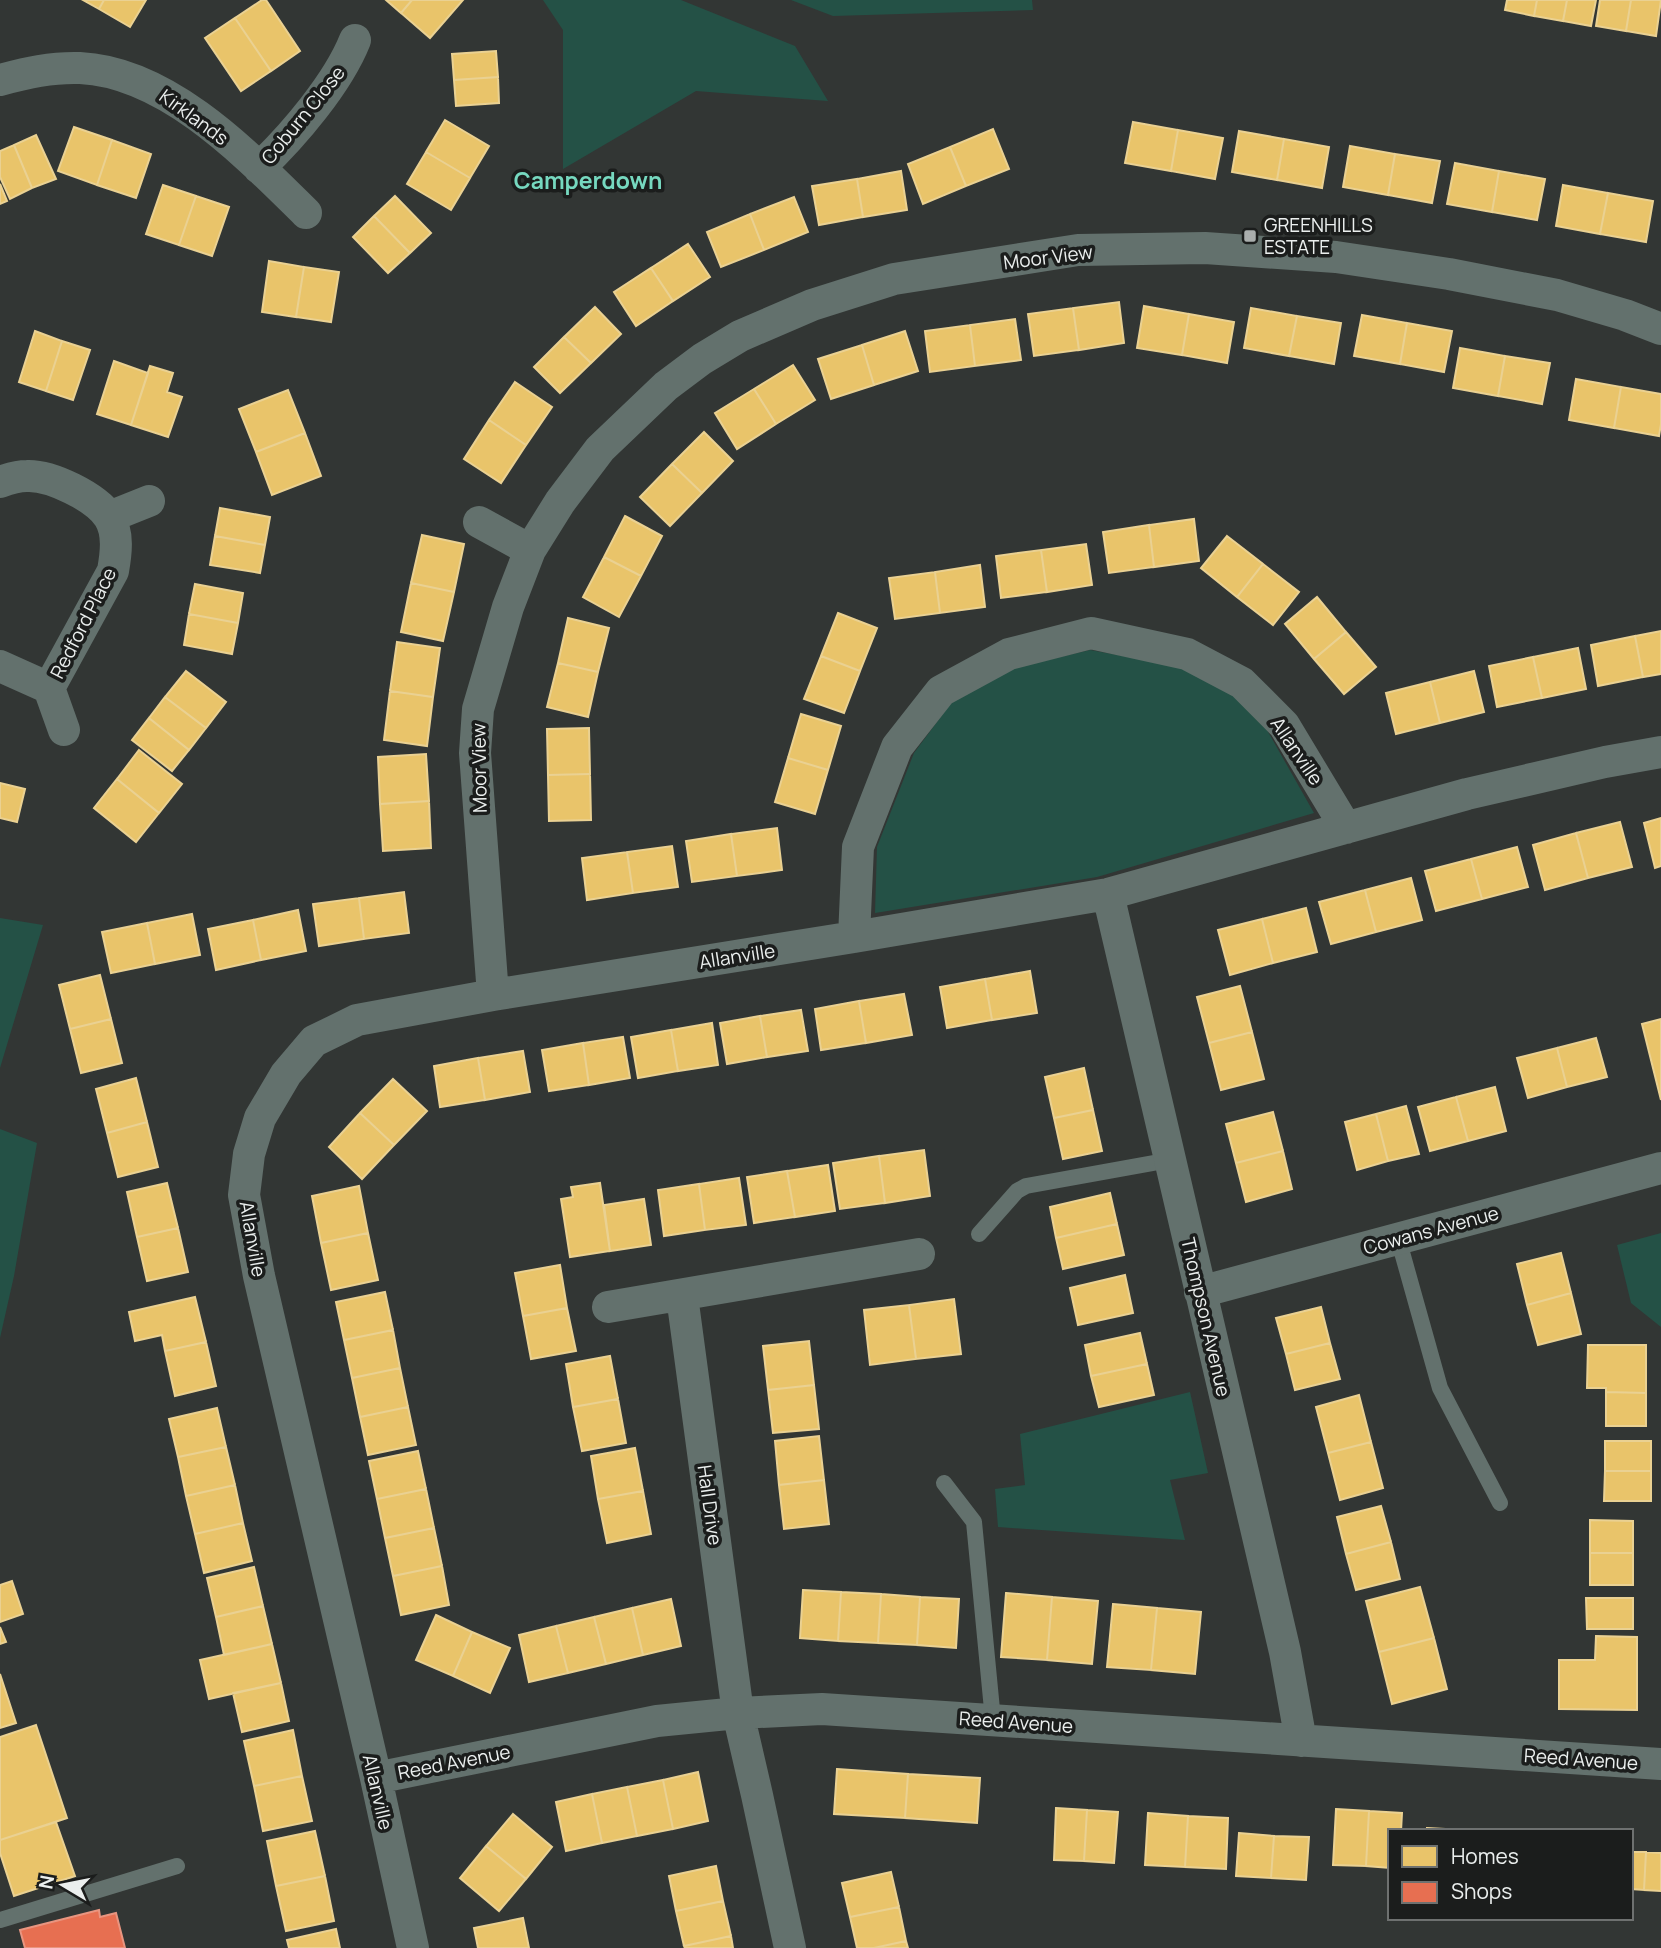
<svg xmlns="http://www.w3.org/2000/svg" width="1661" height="1948" font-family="Manrope,sans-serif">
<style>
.green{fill:#245146}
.homes{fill:#e9c46a;stroke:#ead192;stroke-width:2}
.shops{fill:#e76f51;stroke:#e89580;stroke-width:2}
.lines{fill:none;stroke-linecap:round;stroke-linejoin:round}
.lane{stroke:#63716d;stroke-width:16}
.street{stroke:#63716d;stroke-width:32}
.poi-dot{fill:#aaaead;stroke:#1b1d1c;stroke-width:2.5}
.labels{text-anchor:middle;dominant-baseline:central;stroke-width:7;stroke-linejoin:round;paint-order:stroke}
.street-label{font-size:19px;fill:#ebefee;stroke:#1b1d1c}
.poi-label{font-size:19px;fill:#ebefee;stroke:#1b1d1c;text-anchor:start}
.quarter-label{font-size:23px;font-weight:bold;fill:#76d8bf;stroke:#1b1d1c}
</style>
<rect width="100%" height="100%" fill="#323634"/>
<path class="green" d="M543 0H681L795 46 828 101 696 91 563 169V30Z
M791 0H1032L1033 10 833 16Z
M1090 650 1179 666 1235 695 1267 730 1314 813 1097 877 875 913 877 847 914 753 951 703 1012 668Z
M0 918 43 925 0 1068Z
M0 1129 37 1143 14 1276 0 1338Z
M1661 1233V1327L1631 1303 1617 1245Z
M1190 1392 1208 1473 1170 1480 1185 1540 998 1527 995 1489 1025 1485 1020 1434Z"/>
<path class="homes" d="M83 0H104L99 9Z
M104 0H146L130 27 99 9Z
M262 0H266L300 51 271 71 235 18Z
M386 0H412L401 13Z
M412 0H463L430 38 401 13Z
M1507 0H1537L1534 16 1505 10Z
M1537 0H1567L1563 21 1534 16Z
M1567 0H1596L1591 26 1563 21Z
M1600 0H1631L1626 31 1596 26Z
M1631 0H1661L1656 36 1626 31Z
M235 18 271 71 241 91 205 38Z
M496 51 498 77 454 80 452 54Z
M498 77 499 103 456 106 454 80Z
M445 120 489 146 470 178 426 152Z
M1133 122 1178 130 1171 171 1125 163Z
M74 127 112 140 97 185 58 171Z
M993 129 1009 169 966 186 950 147Z
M1178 130 1223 138 1215 179 1171 171Z
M1239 131 1284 139 1277 180 1232 172Z
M36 135 56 179 32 188 14 145Z
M1284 139 1329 147 1322 188 1277 180Z
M112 140 151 154 136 198 97 185Z
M14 145 32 188 10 199 0 177V151Z
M1350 146 1395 154 1388 195 1343 187Z
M950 147 966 186 923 204 908 164Z
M426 152 470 178 451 210 407 184Z
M1395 154 1440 161 1432 203 1388 195Z
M1455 163 1499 171 1492 212 1447 204Z
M901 171 907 210 863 217 857 179Z
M1499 171 1545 179 1537 220 1492 212Z
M857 179 863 217 819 225 812 186Z
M0 184 7 201 0 204Z
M163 185 196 196 179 245 146 234Z
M1563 185 1608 193 1600 234 1556 226Z
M1608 193 1653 201 1646 242 1600 234Z
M196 196 229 207 212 256 179 245Z
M395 196 431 233 410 253 374 216Z
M794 197 808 232 764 250 750 214Z
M750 214 764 250 721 267 707 232Z
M374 216 410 253 388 273 353 237Z
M688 244 710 277 673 301 651 268Z
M269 261 304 267 296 317 262 312Z
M304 267 339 272 331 322 296 317Z
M651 268 673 301 636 326 614 292Z
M1119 302 1124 343 1079 350 1073 308Z
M1144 306 1189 314 1182 355 1137 348Z
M595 307 621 334 591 363 564 337Z
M1073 308 1079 350 1034 356 1028 314Z
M1251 308 1297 316 1289 356 1244 348Z
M1189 314 1234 322 1227 363 1182 355Z
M1362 315 1407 323 1400 364 1354 356Z
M1297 316 1341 323 1334 364 1289 356Z
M1015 319 1021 360 975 366 970 325Z
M1407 323 1452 331 1444 372 1400 364Z
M970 325 975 366 930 372 925 331Z
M35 331 62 341 46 391 19 382Z
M905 331 918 371 874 385 862 345Z
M564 337 591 363 560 393 534 367Z
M62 341 90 350 73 400 46 391Z
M862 345 874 385 831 399 818 359Z
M1460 348 1505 356 1498 396 1453 388Z
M1505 356 1550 363 1542 404 1498 396Z
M114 361 148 373 131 425 97 414Z
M793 365 815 400 776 424 754 389Z
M150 366 173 373 167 392 182 397 168 437 131 425Z
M1576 379 1621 387 1614 428 1569 420Z
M515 382 552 407 526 445 489 420Z
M1621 387 1661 394V424L1659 436 1614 428Z
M754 389 776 424 737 449 715 413Z
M288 390 305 433 256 452 239 409Z
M489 420 526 445 501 483 464 459Z
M704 432 733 461 702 493 672 464Z
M305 433 321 476 272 495 256 452Z
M672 464 702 493 670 526 640 497Z
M220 508 270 517 265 545 215 536Z
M625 516 662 536 641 576 604 557Z
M1194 519 1199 561 1154 567 1149 525Z
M1149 525 1154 567 1109 573 1103 532Z
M422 535 464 544 454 592 411 583Z
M215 536 265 545 260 573 210 565Z
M1227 536 1263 564 1237 597 1201 568Z
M1086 544 1092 585 1047 592 1041 550Z
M1041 550 1047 592 1001 598 996 556Z
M604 557 641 576 619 617 583 597Z
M1263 564 1299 592 1273 625 1237 597Z
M980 565 985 607 940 613 935 572Z
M935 572 940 613 895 619 889 578Z
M411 583 454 592 443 641 401 632Z
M195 584 243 593 238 623 189 614Z
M1317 597 1346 632 1314 659 1285 624Z
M838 613 877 628 860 671 821 656Z
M189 614 238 623 232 654 184 645Z
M568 618 609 628 598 672 558 663Z
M1661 631V674L1643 677 1635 636Z
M1346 632 1376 667 1344 694 1314 659Z
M1635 636 1643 677 1598 686 1591 645Z
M397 642 440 648 433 697 390 691Z
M1578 648 1586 689 1542 698 1533 657Z
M821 656 860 671 844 713 804 699Z
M1533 657 1542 698 1497 707 1489 666Z
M558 663 598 672 588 717 547 707Z
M186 671 226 702 206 728 165 697Z
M1474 671 1484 712 1440 723 1430 682Z
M1430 682 1440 723 1396 734 1386 693Z
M390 691 433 697 427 746 384 740Z
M165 697 206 728 189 750 149 718Z
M801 714 841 726 828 770 788 758Z
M149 718 189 750 172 771 132 740Z
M589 728 590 774 548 775 547 729Z
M139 750 182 784 159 813 117 779Z
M426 754 429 801 380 804 378 757Z
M788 758 828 770 815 814 775 802Z
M590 774 591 820 549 821 548 775Z
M117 779 159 813 136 842 94 808Z
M0 783 25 789 17 822 0 818Z
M429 801 431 848 383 851 380 804Z
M1661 818V866L1655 868 1644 823Z
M1620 822 1632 867 1588 878 1576 833Z
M777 828 782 870 737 876 731 834Z
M1576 833 1588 878 1545 890 1533 845Z
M731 834 737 876 692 882 686 841Z
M672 846 678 887 633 893 627 852Z
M1517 847 1528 887 1482 899 1471 859Z
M627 852 633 893 587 900 582 858Z
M1471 859 1482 899 1436 911 1425 871Z
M1411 878 1422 920 1376 932 1365 890Z
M1365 890 1376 932 1331 944 1319 902Z
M404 892 409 933 364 939 359 898Z
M359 898 364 939 319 946 313 904Z
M1306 908 1317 952 1273 963 1262 919Z
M298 910 306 951 261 960 253 920Z
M192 914 200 955 155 964 147 923Z
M1262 919 1273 963 1230 975 1218 930Z
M253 920 261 960 216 970 208 929Z
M147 923 155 964 111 973 102 932Z
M1030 971 1037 1013 992 1020 985 979Z
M100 975 111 1019 70 1029 59 985Z
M985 979 992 1020 947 1028 940 987Z
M1240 986 1252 1032 1209 1043 1197 997Z
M904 994 912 1035 866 1043 859 1001Z
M859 1001 866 1043 821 1050 815 1009Z
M801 1010 808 1051 767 1057 760 1016Z
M760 1016 767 1057 727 1064 720 1023Z
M111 1019 122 1063 81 1073 70 1029Z
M1661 1019V1100L1642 1024Z
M712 1023 718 1065 678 1071 671 1030Z
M671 1030 678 1071 638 1078 631 1037Z
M1252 1032 1264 1079 1221 1090 1209 1043Z
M623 1037 630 1078 589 1085 583 1043Z
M1596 1038 1607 1077 1567 1087 1557 1048Z
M583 1043 589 1085 549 1091 542 1050Z
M1557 1048 1567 1087 1528 1098 1517 1058Z
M523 1051 530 1092 485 1100 478 1058Z
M478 1058 485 1100 440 1107 434 1066Z
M1084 1068 1093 1110 1054 1118 1045 1077Z
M136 1078 147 1122 107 1133 96 1089Z
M393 1079 427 1111 394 1145 360 1113Z
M1495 1087 1506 1131 1468 1141 1456 1097Z
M1456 1097 1468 1141 1430 1151 1418 1107Z
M1406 1106 1419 1154 1388 1161 1376 1114Z
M1093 1110 1102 1151 1063 1159 1054 1118Z
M1273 1112 1283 1151 1236 1163 1226 1124Z
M360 1113 394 1145 362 1179 329 1147Z
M1376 1114 1388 1161 1357 1170 1345 1122Z
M147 1122 158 1167 118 1177 107 1133Z
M924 1150 930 1196 885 1203 879 1156Z
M1283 1151 1292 1189 1246 1202 1236 1163Z
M879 1156 885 1203 840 1209 833 1163Z
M828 1165 835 1211 795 1217 787 1171Z
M787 1171 795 1217 754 1223 747 1177Z
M739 1178 746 1225 705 1230 699 1184Z
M167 1183 178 1228 137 1237 127 1192Z
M600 1183 610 1251 570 1257 561 1199 573 1197 571 1187Z
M699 1184 705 1230 664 1236 658 1190Z
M359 1186 368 1233 321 1243 312 1196Z
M1110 1193 1117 1224 1056 1238 1050 1207Z
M644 1199 651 1245 610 1251 604 1205Z
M1117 1224 1124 1255 1063 1269 1056 1238Z
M178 1228 188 1272 147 1281 137 1237Z
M368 1233 378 1280 331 1290 321 1243Z
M1561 1253 1571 1293 1527 1305 1517 1264Z
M560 1265 567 1308 523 1316 515 1273Z
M1125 1275 1133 1313 1078 1325 1070 1288Z
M385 1292 393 1330 344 1340 336 1302Z
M1571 1293 1581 1334 1538 1345 1527 1305Z
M195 1297 206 1342 165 1351 162 1335 135 1341 129 1312Z
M954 1299 961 1354 916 1359 909 1305Z
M909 1305 916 1359 870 1365 864 1310Z
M1321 1307 1330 1343 1286 1354 1276 1318Z
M567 1308 576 1351 531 1359 523 1316Z
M393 1330 400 1368 352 1378 344 1340Z
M1140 1333 1147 1364 1091 1376 1085 1345Z
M809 1341 814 1385 768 1390 763 1346Z
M206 1342 216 1386 175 1396 165 1351Z
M1330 1343 1340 1379 1295 1390 1286 1354Z
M1588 1345H1646V1393L1606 1392V1388H1587Z
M610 1356 618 1399 573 1407 566 1364Z
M1147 1364 1154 1395 1099 1407 1091 1376Z
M400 1368 408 1407 360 1417 352 1378Z
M814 1385 819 1429 773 1433 768 1390Z
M1606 1392 1646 1393V1426H1606Z
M1359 1395 1371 1442 1328 1453 1316 1407Z
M618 1399 626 1443 582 1451 573 1407Z
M408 1407 416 1445 368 1455 360 1417Z
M217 1408 226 1447 178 1457 169 1419Z
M819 1436 824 1480 779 1485 775 1441Z
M1605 1441H1651V1471H1605Z
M1371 1442 1383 1488 1340 1500 1328 1453Z
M226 1447 235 1485 186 1496 178 1457Z
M635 1448 643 1491 598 1499 591 1456Z
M418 1451 426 1489 377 1499 369 1461Z
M1605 1471H1651V1501H1604Z
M824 1480 829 1524 784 1529 779 1485Z
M235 1485 243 1523 195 1534 186 1496Z
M426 1489 434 1528 385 1538 377 1499Z
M643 1491 651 1534 607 1543 598 1499Z
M1381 1506 1391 1542 1346 1554 1337 1517Z
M1590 1520 1633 1521V1553H1590Z
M243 1523 252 1561 204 1573 195 1534Z
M434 1528 442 1566 393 1576 385 1538Z
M1391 1542 1400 1579 1356 1590 1346 1554Z
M1590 1553H1633V1585H1590Z
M442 1566 449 1605 401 1615 393 1576Z
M254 1567 263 1606 216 1617 207 1578Z
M12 1581 23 1614 0 1622V1585Z
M1420 1587 1434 1638 1379 1652 1366 1601Z
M803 1590 841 1592 838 1641 800 1638Z
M841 1592 881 1594 878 1643 838 1641Z
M1006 1593 1052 1597 1047 1660 1001 1657Z
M881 1594 920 1597 917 1645 878 1643Z
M920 1597 959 1599 956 1648 917 1645Z
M1052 1597 1098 1601 1092 1664 1047 1660Z
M1586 1598H1633V1629H1587Z
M671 1599 681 1646 643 1655 632 1608Z
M1113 1604 1157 1608 1151 1670 1107 1667Z
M263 1606 272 1644 224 1655 216 1617Z
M632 1608 643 1655 606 1664 594 1617Z
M1157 1608 1201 1612 1195 1674 1151 1670Z
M436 1615 472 1632 453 1676 416 1660Z
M594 1617 606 1664 568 1673 556 1626Z
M556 1626 568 1673 529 1682 519 1635Z
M0 1627 6 1642 0 1644Z
M472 1632 510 1648 490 1693 453 1676Z
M1596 1636 1637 1637V1710L1559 1709V1660H1595Z
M1434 1638 1447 1689 1392 1704 1379 1652Z
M272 1644 281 1683 209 1699 200 1660Z
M0 1674 16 1723 0 1728Z
M281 1683 289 1721 242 1732 233 1693Z
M36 1725 67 1818 0 1840V1737Z
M293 1730 302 1776 254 1786 244 1741Z
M837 1769 908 1774 905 1818 834 1814Z
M698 1772 708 1821 673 1829 663 1780Z
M908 1774 980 1778 977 1823 905 1818Z
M302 1776 312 1821 263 1831 254 1786Z
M663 1780 673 1829 637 1836 627 1787Z
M627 1787 637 1836 602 1843 592 1794Z
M592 1794 602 1843 566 1851 556 1802Z
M1056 1808 1087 1810 1084 1861 1054 1860Z
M1336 1809 1369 1811 1366 1866 1333 1865Z
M1087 1810 1118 1812 1114 1863 1084 1861Z
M1369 1811 1402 1813 1401 1831H1390V1868L1366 1866Z
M1148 1813 1188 1816 1185 1867 1145 1865Z
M513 1814 552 1847 526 1879 486 1846Z
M1188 1816 1228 1818 1226 1869 1185 1867Z
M56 1822 75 1876 14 1896 0 1853V1840Z
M1427 1828 1463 1830V1831H1427Z
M315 1831 325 1876 276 1886 267 1841Z
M1239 1833 1274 1836 1271 1878 1236 1876Z
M1274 1836 1309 1837 1306 1880 1271 1878Z
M486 1846 526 1879 499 1911 460 1878Z
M1631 1852H1646L1644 1890 1631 1889Z
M1646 1852 1661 1853V1891L1644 1890Z
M716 1866 723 1901 676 1911 669 1876Z
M891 1872 899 1907 850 1917 842 1883Z
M325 1876 334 1921 286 1931 276 1886Z
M723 1901 731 1936 684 1946 676 1911Z
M899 1907 906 1941 874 1948H857L850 1917Z
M523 1918 529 1948H478L474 1928Z
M336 1929 340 1948H289L287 1940Z
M731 1936 733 1948H685L684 1946Z
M906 1941 908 1948H874Z"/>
<path class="shops" d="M99 1910 100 1917 116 1913 125 1948H25L20 1930Z"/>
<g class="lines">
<path class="lane" d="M979 1234 1017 1191 1026 1186 1170 1160
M1398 1238 1440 1388 1500 1503
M944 1483 974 1522 993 1720
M0 1920 177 1866"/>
<path class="street" d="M0 80C26 73 52 67 80 68 168 72 247 155 306 213
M259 168C293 136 338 83 355 40
M0 482C8 479 18 476 27 476 51 475 96 497 109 517 119 533 116 554 113 571L49 688
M109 517 149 501
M479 522 530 550
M0 666 49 688 64 730
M1108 894 1285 1652 1301 1741
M854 937 858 847 897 747 941 691 1009 654 1091 633 1187 654 1242 683 1284 725 1346 828
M493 995 475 753 478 709 508 607 530 550 560 502 600 449 666 386 702 359 740 336 812 305 894 279 1078 250 1205 248 1336 257 1449 274 1557 295 1625 315 1661 329
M1200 1292 1661 1168
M682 1296 738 1713 757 1795 790 1948
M608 1307 919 1254
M376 1778 657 1721 738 1713 822 1709 1661 1764
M413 1948 376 1778 259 1276 244 1195 249 1154 260 1118 286 1074 314 1041 357 1020 493 995 854 937 1108 894 1467 794 1605 762 1661 752"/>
</g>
<rect class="poi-dot" x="1243" y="229" width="14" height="14" rx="3.5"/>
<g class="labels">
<g class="street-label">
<text transform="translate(303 115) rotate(-51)">Coburn Close</text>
<text transform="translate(194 117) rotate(36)">Kirklands</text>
<text transform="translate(1048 257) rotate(-7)">Moor View</text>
<text transform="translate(83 623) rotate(-63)">Redford Place</text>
<text transform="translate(1297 751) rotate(56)">Allanville</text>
<text transform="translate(479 768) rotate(-91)">Moor View</text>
<text transform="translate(737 956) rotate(-9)">Allanville</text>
<text transform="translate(1431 1230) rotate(-15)">Cowans Avenue</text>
<text transform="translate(253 1239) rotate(80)">Allanville</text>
<text transform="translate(1206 1317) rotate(77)">Thompson Avenue</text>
<text transform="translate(710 1505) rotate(82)">Hall Drive</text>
<text transform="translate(1016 1722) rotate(4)">Reed Avenue</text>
<text transform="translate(1581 1759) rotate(4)">Reed Avenue</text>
<text transform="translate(454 1762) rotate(-11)">Reed Avenue</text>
<text transform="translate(378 1792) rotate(77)">Allanville</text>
</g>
<g class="poi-label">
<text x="1264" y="225">GREENHILLS<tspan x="1264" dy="22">ESTATE</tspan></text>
</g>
<g class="quarter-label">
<text x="588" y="180">Camperdown</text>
</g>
</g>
<rect x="1388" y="1829" width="245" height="91" fill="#1b1d1c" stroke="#6e7170" stroke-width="2"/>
<rect x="1402" y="1846" width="35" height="21" fill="#e9c46a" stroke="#6e7170" stroke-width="2"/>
<text x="1451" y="1864" font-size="21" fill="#ebefee">Homes</text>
<rect x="1402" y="1882" width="35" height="21" fill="#e76f51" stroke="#6e7170" stroke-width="2"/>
<text x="1451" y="1899" font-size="21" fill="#ebefee">Shops</text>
<g transform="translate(63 1885) rotate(280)" stroke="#1b1d1c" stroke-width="5" paint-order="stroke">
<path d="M0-5L12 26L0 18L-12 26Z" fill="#ebefee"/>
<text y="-10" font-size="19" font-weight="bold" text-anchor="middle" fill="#ebefee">N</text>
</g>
</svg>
